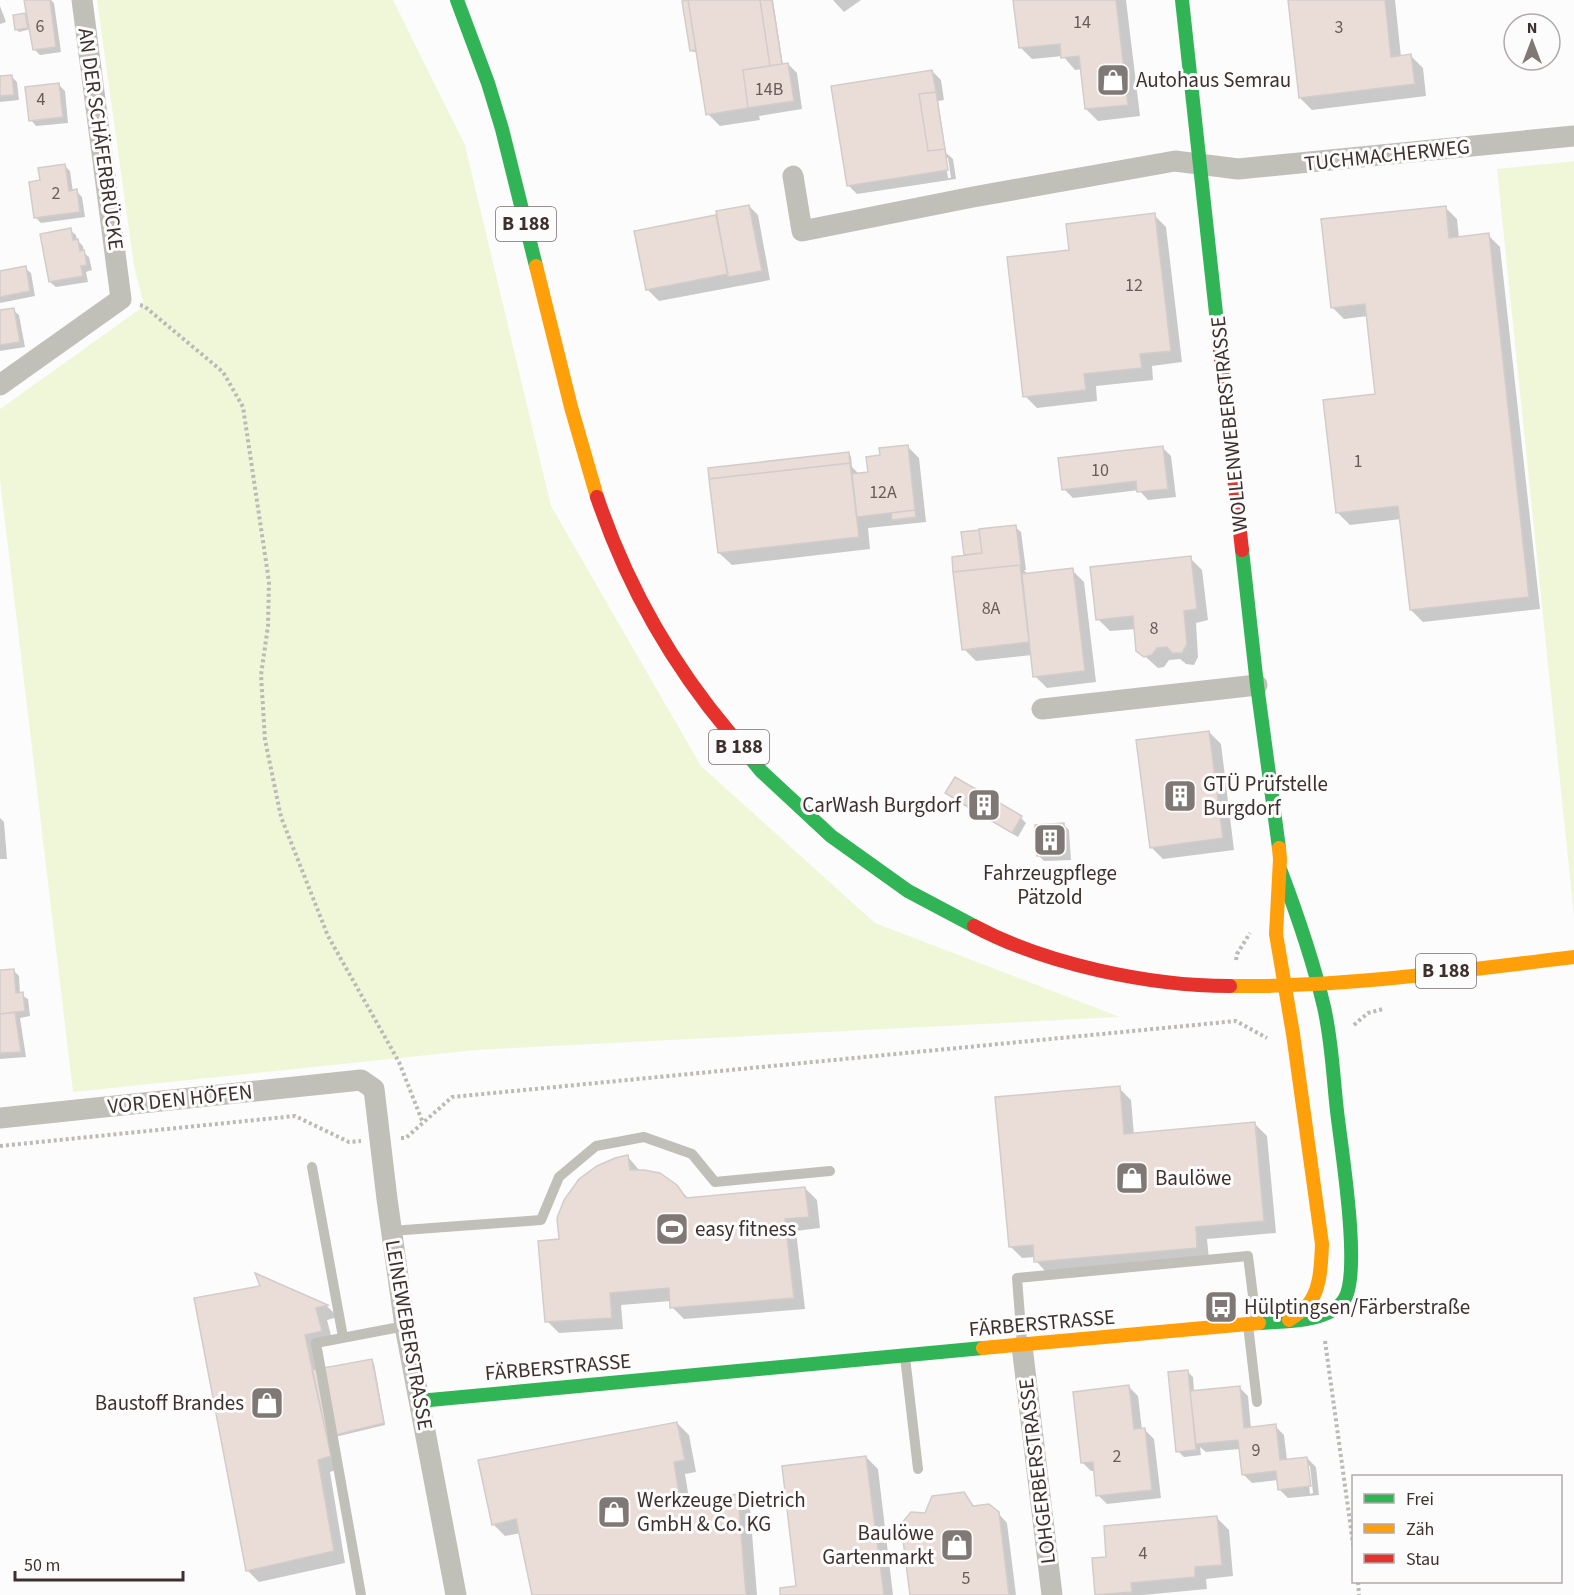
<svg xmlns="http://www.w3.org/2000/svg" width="1574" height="1595" font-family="'Source Sans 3',sans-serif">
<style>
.grass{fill:#f0f7d9}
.shadow{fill:#0003;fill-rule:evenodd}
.building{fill:#eadcd7;stroke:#d2cdca;stroke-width:1.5}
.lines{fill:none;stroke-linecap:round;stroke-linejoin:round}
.path{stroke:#bcbab5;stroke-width:4;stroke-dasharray:3 3;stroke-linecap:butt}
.lane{stroke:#c0bfb8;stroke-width:10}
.street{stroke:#c0bfb8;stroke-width:21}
.fast{stroke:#30b455;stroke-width:14}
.slow{stroke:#ff9f0a;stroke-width:14}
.jam{stroke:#e5322d;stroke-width:14}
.labels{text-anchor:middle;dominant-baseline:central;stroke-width:6;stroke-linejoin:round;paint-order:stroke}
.number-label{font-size:18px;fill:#695c58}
.shield{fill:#fcfcfc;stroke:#776e6b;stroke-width:1.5}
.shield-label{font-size:20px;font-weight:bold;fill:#3e312d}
.poi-label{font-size:21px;fill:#3e312d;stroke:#fcfcfc;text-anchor:start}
.street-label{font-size:21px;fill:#3e312d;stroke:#fcfcfc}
</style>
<rect width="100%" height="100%" fill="#fcfcfc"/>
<path class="grass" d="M97 0H393L465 145 551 506 701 766 875 923 1120 1017 476 1050 73 1092 0 480V409L144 306 134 266Z
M1574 161V917L1497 169Z"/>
<path class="shadow" d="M28 0H51L54 3 61 52 40 55 34 49 31 29 19 32 16 29 25 15 29 19Z
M690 0H773L783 65 788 64 797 73 802 109 759 116 760 120 720 126 708 114 698 52H693L691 50Z
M833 0H861L844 12Z
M1015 0H1126L1140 116 1098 121 1086 109 1082 69 1075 70 1063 56 1032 59 1020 47Z
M1289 0H1395L1401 57 1411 56 1423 68 1426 96 1312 110 1300 98Z
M0 6 6 22 0 24Z
M932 71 941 80 944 100 938 101 946 153 953 159 956 179 857 194 848 185ZM945 158H948L951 178H948Z
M11 76 17 82 19 100 0 102V77Z
M59 85 65 91 68 123 36 126 31 120Z
M65 166 70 171 73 192 76 191 82 197 85 217 41 223 35 217 42 181Z
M749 206 758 215 770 280 659 301 647 289 636 232 718 216Z
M1445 207 1457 219 1459 238 1488 235 1500 247 1540 609 1423 622 1411 610 1401 519 1350 525 1338 513 1377 395 1368 316 1344 319 1332 307Z
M1154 215 1166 227 1182 362 1152 366 1153 380 1096 386 1097 401 1037 408 1025 396 1070 251Z
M70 230 76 235 77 240 83 246 84 253 89 257 92 270 86 272 88 282 56 287 50 282Z
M25 268 31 273 35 296 0 303V273Z
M13 310 19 315 25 347 0 351V312Z
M907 446 919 458 926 522 868 528 870 549 732 565 719 553 848 454 851 456 852 467 860 475 870 474 881 456Z
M1162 447 1171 456 1176 497 1148 500 1139 490 1073 498 1064 489Z
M1015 527 1021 532 1026 570H1024L1028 575 1072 570 1084 582 1096 682 1047 688 1035 676 1032 655 976 661 964 649 967 557 965 555 963 533Z
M1190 558 1202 570 1208 620 1196 623 1198 657 1194 665 1186 664 1180 659 1169 660 1164 667 1158 668 1138 650 1136 629 1110 631 1098 619Z
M1209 732 1221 744 1234 850 1163 859 1151 847Z
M947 793 1021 818 1026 823 1018 837 953 799Z
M0 818 4 822 7 859H0Z
M1063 824 1069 830 1071 860 1044 861 1039 856Z
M13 970 19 976 20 994 28 999 30 1016 20 1018 26 1057 0 1059V971Z
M1119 1088 1131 1100 1134 1135 1255 1124 1267 1136 1276 1233 1207 1239 1209 1259 1048 1274 1036 1261 1035 1257 1022 1258 1010 1246Z
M628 1157 640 1171 676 1186 689 1199 805 1188 817 1200 820 1228 796 1231 805 1309 684 1319 672 1307 671 1301 621 1305 623 1329 559 1333 547 1321 561 1241Z
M258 1276 327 1306 338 1317 327 1320 333 1343 316 1347 321 1370 371 1361 374 1363 385 1425 335 1437 342 1468 330 1472 345 1563 259 1582 247 1570 262 1287Z
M1187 1371 1193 1377 1194 1392 1239 1387 1248 1396 1251 1429 1275 1426 1284 1435 1287 1460 1307 1458 1316 1467 1319 1495 1288 1498 1279 1489 1278 1480 1252 1483 1243 1474 1240 1449 1206 1452 1200 1447 1201 1455 1184 1457 1178 1451ZM1307 1466H1310L1313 1493 1310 1494Z
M1129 1387 1138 1396 1142 1430H1145L1154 1439 1161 1498 1107 1504 1098 1495 1095 1471H1091L1082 1462Z
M677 1423 689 1435 696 1472 685 1474 690 1505 738 1496 750 1508 757 1595H534L521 1533 505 1536 493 1524Z
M866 1457 878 1469 893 1595H782L798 1588Z
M964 1494 975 1507 998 1513 1007 1523 1016 1595H912Z
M1217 1518 1229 1530 1233 1576 1206 1579 1207 1589 1143 1595H1097L1108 1558Z"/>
<path class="building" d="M24 0H50L56 47 33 50Z
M688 0 696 50 690 51 682 1Z
M688 0H760L770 66 743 70 748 108 706 115Z
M760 0H772L782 64 770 66Z
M1013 0H1116L1128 105 1085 109 1079 56 1061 58 1060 44 1019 48Z
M1288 0H1385L1391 57 1411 54 1415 84 1299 98Z
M25 13 28 28 15 30 13 15Z
M788 63 794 101 748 108 743 70Z
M932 70 936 92 919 94 928 151 945 149 948 170 847 186 831 86Z
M12 75 14 95 0 96V76Z
M59 83 63 117 29 121 25 87Z
M936 92 945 149 928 151 919 94Z
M65 164 69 191 77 189 80 212 34 218 29 182 40 180 38 168Z
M749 205 762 271 728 277 716 211Z
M1446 206 1449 238 1489 233 1529 597 1410 610 1398 506 1336 513 1323 400 1375 394 1365 304 1331 308 1321 219Z
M1155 213 1171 351 1140 354 1142 368 1084 374 1086 390 1023 397 1007 257 1069 250 1066 224Z
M716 215 728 274 646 290 634 231Z
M71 228 73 240 78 239 80 251 84 250 87 265 81 266 83 276 49 282 40 234Z
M26 266 30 291 0 297V271Z
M14 308 20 342 0 345V310Z
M908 445 915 510 857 517 852 474 868 472 866 457 880 455 879 448Z
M1163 446 1168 489 1137 492 1136 481 1062 490 1058 458Z
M849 452 850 463 709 479 708 468Z
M850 463 859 537 718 553 709 479Z
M915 510 916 517 892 520 891 513Z
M1016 525 1021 565 953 572 952 557 982 553 979 529Z
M979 530 982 553 964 555 961 532Z
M1191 556 1197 609 1184 611 1187 644 1182 653H1172L1167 647 1157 648 1152 655 1144 657 1136 651 1133 616 1096 620 1090 567Z
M1020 565 1029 642 962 650 953 572Z
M1073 568 1085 671 1033 677 1022 574Z
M1209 731 1223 838 1150 848 1136 740Z
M955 777 1022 816 1012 833 945 793Z
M1064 823 1066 854 1037 856 1035 825Z
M14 969 16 993 23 992 25 1011 0 1014V970Z
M15 1012 21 1052 0 1053V1014Z
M1120 1086 1124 1134 1255 1122 1264 1221 1196 1227 1197 1248 1034 1262 1033 1245 1009 1247 995 1097Z
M628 1155 630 1170H644L660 1173 677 1185 686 1198 805 1187 809 1217 785 1219 794 1298 670 1308 669 1288 610 1293 612 1318 545 1322 538 1241 559 1239 557 1218 564 1200 579 1179 597 1166 615 1158Z
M255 1273 328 1305 316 1308 322 1331 305 1335 331 1456 318 1460 334 1551 246 1571 194 1298 260 1286Z
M372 1359 384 1423 327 1437 312 1370Z
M1188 1370 1196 1450 1176 1452 1168 1372Z
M1129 1385 1134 1429 1145 1428 1152 1490 1096 1496 1093 1462 1081 1463 1073 1392Z
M1240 1386 1244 1428 1276 1424 1280 1460 1307 1457 1311 1486 1278 1490 1276 1471 1242 1475 1238 1440 1196 1444 1190 1391Z
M677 1422 685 1460 674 1462 681 1505 738 1494 746 1595H532L516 1519 492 1525 478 1460Z
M866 1456 884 1595H780V1588L796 1586 782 1466Z
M964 1492 973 1506 989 1504 999 1512 1009 1595H910L901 1524 911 1512 925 1513 932 1496Z
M1217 1516 1222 1565 1195 1567V1577L1131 1583 1132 1592 1095 1595 1092 1558 1106 1557 1104 1526Z"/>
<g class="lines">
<path class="path" d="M140 305 144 306 223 372 243 407 269 582 268 626 261 675 265 740 281 817 328 936 399 1062 423 1123
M1236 960 1237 954 1250 933
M1354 1025 1368 1013 1383 1009
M401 1138H406L452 1097 1236 1021 1267 1038
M0 1146 295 1116 349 1142 361 1141
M1325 1341 1354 1551
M1358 1582 1359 1595"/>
<path class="lane" d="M312 1167 343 1337
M391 1231 541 1220 559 1177 596 1146 644 1137 692 1154 715 1182 830 1171
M1248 1325 1257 1402
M1022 1343 1017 1278 1248 1256 1256 1320
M905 1357 918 1469
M361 1595 316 1343 405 1326"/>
<path class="street" d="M793 176 802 231 973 197 1175 161 1238 169 1574 136
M0 385 121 299 82 0
M1042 709 1257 685
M0 1118 361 1080 374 1089 387 1199 405 1326 456 1595
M1022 1346 1052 1595"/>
<path class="fast" d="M457 0 488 83 502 129 536 266
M1182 0 1219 341
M1242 550 1257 685 1279 848
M729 732 761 771 831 836 908 891 974 926
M1259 1323C1283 1321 1328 1323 1344 1300 1362 1274 1341 1147 1337 1111 1333 1076 1332 1042 1324 1007 1313 960 1297 914 1280 869
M419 1401 983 1348"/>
<path class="slow" d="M536 266 571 407 597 497
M1279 848 1280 859 1276 934 1293 1034 1322 1244C1321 1265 1321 1293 1305 1308 1300 1313 1294 1316 1289 1320
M1230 986C1346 987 1459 971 1574 957
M983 1348 1259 1323"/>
<path class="jam" d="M1219 341 1242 550
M597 497C626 583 671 663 729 732
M974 926C1045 964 1149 986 1230 986"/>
</g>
<defs>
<g id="shop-square" transform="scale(1.725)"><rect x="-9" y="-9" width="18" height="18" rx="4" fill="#807875" stroke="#fcfcfc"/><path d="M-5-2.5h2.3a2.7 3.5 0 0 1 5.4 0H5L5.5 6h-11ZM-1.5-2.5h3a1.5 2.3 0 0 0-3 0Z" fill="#fff"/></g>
<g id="building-square" transform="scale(1.725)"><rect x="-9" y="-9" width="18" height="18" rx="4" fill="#807875" stroke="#fcfcfc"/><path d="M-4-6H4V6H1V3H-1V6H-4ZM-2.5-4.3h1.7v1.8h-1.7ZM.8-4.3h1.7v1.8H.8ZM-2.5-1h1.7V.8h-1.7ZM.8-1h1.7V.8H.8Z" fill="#fff"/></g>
<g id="stadium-square" transform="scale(1.725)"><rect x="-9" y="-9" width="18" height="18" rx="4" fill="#807875" stroke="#fcfcfc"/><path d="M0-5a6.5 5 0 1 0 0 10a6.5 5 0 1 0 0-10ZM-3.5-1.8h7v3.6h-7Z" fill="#fff"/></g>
<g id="bus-square" transform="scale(1.725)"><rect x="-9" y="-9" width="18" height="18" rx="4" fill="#807875" stroke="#fcfcfc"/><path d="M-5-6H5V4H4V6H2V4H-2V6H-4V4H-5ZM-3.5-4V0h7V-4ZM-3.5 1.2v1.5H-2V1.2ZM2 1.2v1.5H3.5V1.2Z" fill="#fff"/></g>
</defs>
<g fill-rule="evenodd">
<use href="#shop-square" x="1113" y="80"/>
<use href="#building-square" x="1180" y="796"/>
<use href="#building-square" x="984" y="805"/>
<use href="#building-square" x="1050" y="840"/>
<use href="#shop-square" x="1132" y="1178"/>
<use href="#stadium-square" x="672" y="1229"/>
<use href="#bus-square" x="1221" y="1307"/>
<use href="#shop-square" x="267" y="1403"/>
<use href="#shop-square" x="614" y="1512"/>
<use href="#shop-square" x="957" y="1545"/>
</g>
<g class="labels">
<g class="number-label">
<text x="1082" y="22">14</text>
<text x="40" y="26">6</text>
<text x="1339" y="27">3</text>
<text x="769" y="89">14B</text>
<text x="41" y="99">4</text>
<text x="56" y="193">2</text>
<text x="1134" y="285">12</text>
<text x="1358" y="461">1</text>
<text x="1100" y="470">10</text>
<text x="883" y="492">12A</text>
<text x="991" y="608">8A</text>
<text x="1154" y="628">8</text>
<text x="1256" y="1450">9</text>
<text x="1117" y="1456">2</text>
<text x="1143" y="1553">4</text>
<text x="966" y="1578">5</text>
</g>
<g class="shield">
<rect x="496" y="207" width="60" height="34" rx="4.5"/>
<rect x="709" y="730" width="60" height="34" rx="4.5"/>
<rect x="1416" y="954" width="60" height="34" rx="4.5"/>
</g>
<g class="shield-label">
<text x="526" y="224">B 188</text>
<text x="739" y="747">B 188</text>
<text x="1446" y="971">B 188</text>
</g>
<g class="poi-label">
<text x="1136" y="80">Autohaus Semrau</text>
<text x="1203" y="784">GTÜ Prüfstelle<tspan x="1203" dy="24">Burgdorf</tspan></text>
<text x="961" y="805" text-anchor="end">CarWash Burgdorf</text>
<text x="1050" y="873" text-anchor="middle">Fahrzeugpflege<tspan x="1050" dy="24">Pätzold</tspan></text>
<text x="1155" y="1178">Baulöwe</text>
<text x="695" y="1229">easy fitness</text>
<text x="1244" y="1307">Hülptingsen/Färberstraße</text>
<text x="244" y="1403" text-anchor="end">Baustoff Brandes</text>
<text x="637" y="1500">Werkzeuge Dietrich<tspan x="637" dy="24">GmbH &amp; Co. KG</tspan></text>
<text x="934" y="1533" text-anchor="end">Baulöwe<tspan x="934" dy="24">Gartenmarkt</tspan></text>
</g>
<g class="street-label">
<text transform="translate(101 139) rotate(82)">AN DER SCHÄFERBRÜCKE</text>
<text transform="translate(1387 155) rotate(-6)">TUCHMACHERWEG</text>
<text transform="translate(1229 424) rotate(-96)">WOLLENWEBERSTRASSE</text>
<text transform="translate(180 1099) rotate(-6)">VOR DEN HÖFEN</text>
<text transform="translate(1042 1323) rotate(-5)">FÄRBERSTRASSE</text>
<text transform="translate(409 1335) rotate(80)">LEINEWEBERSTRASSE</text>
<text transform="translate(558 1367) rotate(-5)">FÄRBERSTRASSE</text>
<text transform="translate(1037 1471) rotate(-97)">LOHGERBERSTRASSE</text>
</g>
</g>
<rect x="1352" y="1475" width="210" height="108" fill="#fcfcfc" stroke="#b0aba9" stroke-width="1.5"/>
<rect x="1364" y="1494" width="30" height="9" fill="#30b455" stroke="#b0aba9" stroke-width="1.5"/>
<text x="1406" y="1505" font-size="18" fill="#3e312d">Frei</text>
<rect x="1364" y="1524" width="30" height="9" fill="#ff9f0a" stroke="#b0aba9" stroke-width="1.5"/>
<text x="1406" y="1535" font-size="18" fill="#3e312d">Zäh</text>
<rect x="1364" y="1554" width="30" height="9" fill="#e5322d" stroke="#b0aba9" stroke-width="1.5"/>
<text x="1406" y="1565" font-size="18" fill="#3e312d">Stau</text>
<g transform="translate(1532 42)"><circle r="28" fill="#fcfcfc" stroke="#b0aba9" stroke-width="1.5"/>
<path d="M0-4.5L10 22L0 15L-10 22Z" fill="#807875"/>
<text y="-9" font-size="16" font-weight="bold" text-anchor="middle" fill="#3e312d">N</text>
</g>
<path d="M15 1571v9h168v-9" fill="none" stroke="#3e312d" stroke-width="3"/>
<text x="24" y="1571" font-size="18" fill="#3e312d" stroke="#fcfcfc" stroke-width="4.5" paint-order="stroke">50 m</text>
</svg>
